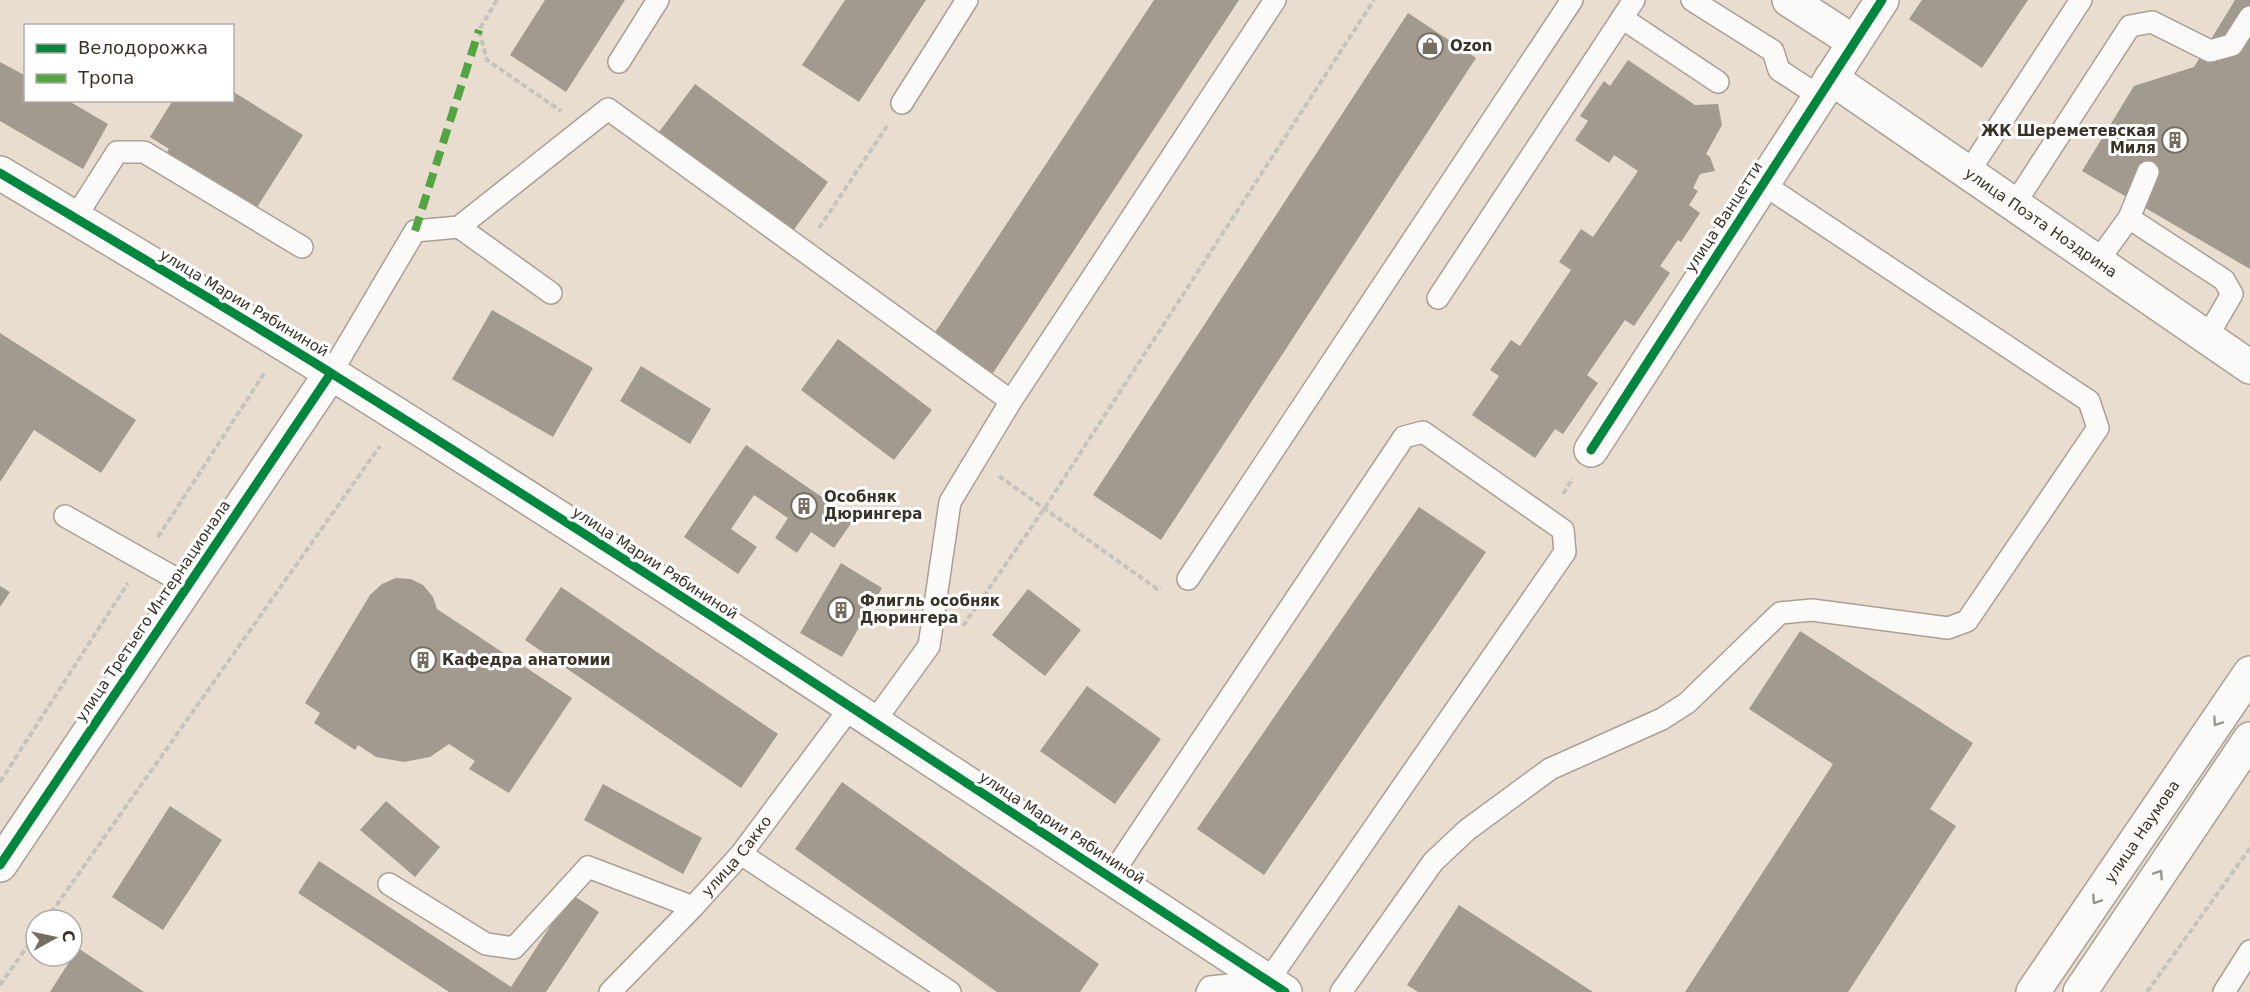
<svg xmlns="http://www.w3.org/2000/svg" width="2250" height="992" font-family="'DejaVu Sans',sans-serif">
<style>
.building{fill:#a2998f}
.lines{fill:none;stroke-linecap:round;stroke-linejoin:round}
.service-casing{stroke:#a9a095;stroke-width:24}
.minor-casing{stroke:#a9a095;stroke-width:36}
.tertiary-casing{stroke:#a9a095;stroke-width:36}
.path{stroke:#c6c3bd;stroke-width:4;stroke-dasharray:6 3;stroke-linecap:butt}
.service{stroke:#fcfaf8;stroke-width:21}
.minor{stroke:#fcfaf8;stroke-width:33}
.tertiary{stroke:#fcfaf8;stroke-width:33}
.quiet{stroke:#53a542;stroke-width:8;stroke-dasharray:15 8;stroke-linecap:butt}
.cycleway-casing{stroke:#fff;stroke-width:13}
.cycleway{stroke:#00873e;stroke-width:9}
.oneway{stroke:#9a9690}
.labels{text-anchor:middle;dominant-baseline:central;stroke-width:6;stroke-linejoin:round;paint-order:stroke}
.poi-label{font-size:15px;font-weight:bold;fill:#393227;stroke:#fff;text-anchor:start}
.street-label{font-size:15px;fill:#393227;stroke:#fff}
</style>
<rect width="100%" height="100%" fill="#e8ddce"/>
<path class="building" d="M545 0H625L566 92 510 55Z
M845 0H926L859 102 802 65Z
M1154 0H1239L993 373 934 334Z
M1922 0H2028L1982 68 1909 19Z
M2235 0H2250V269L2082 171 2134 86 2194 67Z
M1408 13 1476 58 1161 540 1093 495Z
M1628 60 1695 105 1718 104 1722 125 1706 154 1710 157 1715 171 1700 174 1693 188 1698 191 1689 205 1700 213 1681 242 1678 240 1660 266 1670 273 1634 326 1625 320 1587 375 1598 383 1563 434 1555 429 1535 458 1472 415 1499 376 1490 370 1511 340 1520 346 1571 270 1559 262 1581 229 1593 237 1638 171 1614 155 1609 163 1575 140 1588 121 1580 116 1604 81 1610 86Z
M0 62 26 76V100H67L108 124 83 169 0 121Z
M695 84 828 182 788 238 653 140Z
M232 91 303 135 245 226 156 169 169 149 150 137 173 100H232Z
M492 310 593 368 553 437 452 379Z
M0 333 136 420 101 473 34 430 0 482Z
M838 339 932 410 894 460 801 390Z
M641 366 711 409 690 444 620 401Z
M746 445 854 519 834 548 811 532 797 553 775 538 788 518 754 495 731 529 757 547 738 574 684 537Z
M1419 507 1486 552 1264 875 1197 829Z
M841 563 882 588 842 657 800 633Z
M396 578 411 579 423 585 433 597 437 609 572 698 509 793 469 769 475 761 449 744 430 757 404 762 376 757 358 745 355 750 314 723 320 713 305 703 370 595 382 584Z
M0 586 10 592 0 607Z
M561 587 778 734 741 788 525 640Z
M1028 589 1081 630 1045 676 992 635Z
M1800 631 1973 743 1930 809 1956 826 1848 992H1685L1833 764 1749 709Z
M1087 686 1161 739 1115 804 1040 751Z
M842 782 1099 964 1080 992H997L795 849Z
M603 784 702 838 683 874 584 820Z
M386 801 440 847 415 877 360 830Z
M170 806 222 840 163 930 112 897Z
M319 861 511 987 571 894 599 912 546 992H449L298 893Z
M1459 905 1593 992H1418L1407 985Z
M78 948 144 992H50Z"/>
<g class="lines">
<g class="service-casing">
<g id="service">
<path d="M1692 0 1773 51 1779 70 1819 96"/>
<path d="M1622 18 1718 82"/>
<path d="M619 62 658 0"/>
<path d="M902 103 967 0"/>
<path d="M1968 173 2081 0"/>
<path d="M2014 205 2130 26 2152 22 2210 51 2232 45 2250 17"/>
<path d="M75 218 117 152H144L302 247"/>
<path d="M2129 218 2224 280 2232 294 2207 337"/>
<path d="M459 227 551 293"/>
<path d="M2097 262 2129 218 2148 172"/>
<path d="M1438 298 1634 0"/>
<path d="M331 373 415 231 459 227 608 109 1011 401"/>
<path d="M65 516 189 586"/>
<path d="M1188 579 1572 0"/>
<path d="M874 722 929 646 950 502 1011 401 1275 0"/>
<path d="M741 854 950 992"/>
<path d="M1110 877 1404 437 1423 432 1563 530 1565 552 1268 981 1210 987 1207 992"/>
<path d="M389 884 486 944 514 948 588 867 693 907"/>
<path id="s1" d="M610 992 693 907 741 854 850 708"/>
<path d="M1341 992 1433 862 1467 830 1550 769 1662 719 1687 703 1780 613 1812 610 1948 628 1967 621 2098 428 2089 401 1763 184"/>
<path d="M2224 992 2250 951"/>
</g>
</g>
<g class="minor-casing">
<g id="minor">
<path d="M1789 0 1854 42"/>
<path id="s2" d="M1831 78 2250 367"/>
<path d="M1591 450 1882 0"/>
<path d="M0 865 331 373"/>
</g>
</g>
<g class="tertiary-casing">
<g id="tertiary">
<path d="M0 173C112 240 224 306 334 375 654 575 969 785 1285 992"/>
<path id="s3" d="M2033 992 2250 673"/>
<path d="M2080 992 2250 739"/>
</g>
</g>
<path class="path" d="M497 0 479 30 487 60 561 111
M819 228 887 126
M999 476 1157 589 1161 587
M1563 494 1573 478
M158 537 265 372
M963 626 1044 509 1374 0
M0 782 128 583
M46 920 380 446
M0 985 36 934
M2147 992 2250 848"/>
<use href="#service" class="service"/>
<use href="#minor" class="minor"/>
<use href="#tertiary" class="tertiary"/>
<path class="quiet" d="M415 231 479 30"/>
<g class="cycleway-casing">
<path id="cycleway" d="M0 173C112 240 224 306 334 375 654 575 969 785 1285 992
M1591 450 1882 0
M0 865 331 373"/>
</g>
<use href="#cycleway" class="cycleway"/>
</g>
<defs><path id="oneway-chevron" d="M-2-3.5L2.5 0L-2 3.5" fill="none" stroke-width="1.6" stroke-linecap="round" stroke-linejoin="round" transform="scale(1.5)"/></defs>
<g class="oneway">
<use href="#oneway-chevron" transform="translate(2217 722) rotate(124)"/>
<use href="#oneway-chevron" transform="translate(2159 874) rotate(-56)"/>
<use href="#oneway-chevron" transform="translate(2096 900) rotate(124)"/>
</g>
<defs>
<g id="shop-ring" transform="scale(1.35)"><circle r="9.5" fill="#fff" stroke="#766e61" stroke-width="1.5"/><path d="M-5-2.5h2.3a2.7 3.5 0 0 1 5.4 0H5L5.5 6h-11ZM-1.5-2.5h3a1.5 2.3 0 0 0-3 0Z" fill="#766e61"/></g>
<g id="building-ring" transform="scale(1.35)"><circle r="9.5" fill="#fff" stroke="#766e61" stroke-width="1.5"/><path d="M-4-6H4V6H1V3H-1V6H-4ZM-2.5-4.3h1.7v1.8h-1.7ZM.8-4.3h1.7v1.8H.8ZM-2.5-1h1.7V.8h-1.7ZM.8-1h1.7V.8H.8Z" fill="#766e61"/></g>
</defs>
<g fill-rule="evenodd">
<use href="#shop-ring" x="1430" y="46"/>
<use href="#building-ring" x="2175" y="140"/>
<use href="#building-ring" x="804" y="506"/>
<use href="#building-ring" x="841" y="610"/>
<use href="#building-ring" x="423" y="660"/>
</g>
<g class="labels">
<g class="poi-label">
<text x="1450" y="46">Ozon</text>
<text x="2156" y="131" text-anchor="end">ЖК Шереметевская<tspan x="2156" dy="17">Миля</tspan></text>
<text x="824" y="497">Особняк<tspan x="824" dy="17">Дюрингера</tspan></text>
<text x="860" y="601">Флигль особняк<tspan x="860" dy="17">Дюрингера</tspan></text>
<text x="442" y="660">Кафедра анатомии</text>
</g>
<g class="street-label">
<text transform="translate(1724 217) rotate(-57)">улица Ванцетти</text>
<text stroke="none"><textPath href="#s2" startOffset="255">улица Поэта Ноздрина</textPath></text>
<text transform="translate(244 303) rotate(31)">улица Марии Рябининой</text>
<text transform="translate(655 563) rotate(33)">улица Марии Рябининой</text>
<text transform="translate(153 611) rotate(-56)">улица Третьего Интернационала</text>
<text transform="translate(1062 828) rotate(33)">улица Марии Рябининой</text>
<text stroke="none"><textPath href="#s3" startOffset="194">улица Наумова</textPath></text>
<text stroke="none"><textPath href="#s1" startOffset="186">улица Сакко</textPath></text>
</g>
</g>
<rect x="24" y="24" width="210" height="78" fill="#ffffff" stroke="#b0ada9" stroke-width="1.5"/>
<rect x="36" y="44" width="30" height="9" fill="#00873e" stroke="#b0ada9" stroke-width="1.5"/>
<text x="78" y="54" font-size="18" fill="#393227">Велодорожка</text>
<rect x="36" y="74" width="30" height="9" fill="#53a542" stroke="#b0ada9" stroke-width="1.5"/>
<text x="78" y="84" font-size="18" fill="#393227">Тропа</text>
<g transform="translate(54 938) rotate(82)"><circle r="28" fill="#ffffff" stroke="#b0ada9" stroke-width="1.5"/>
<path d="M0-4.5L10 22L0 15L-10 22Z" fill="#766e61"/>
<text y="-9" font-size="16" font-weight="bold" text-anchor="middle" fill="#393227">С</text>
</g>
</svg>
